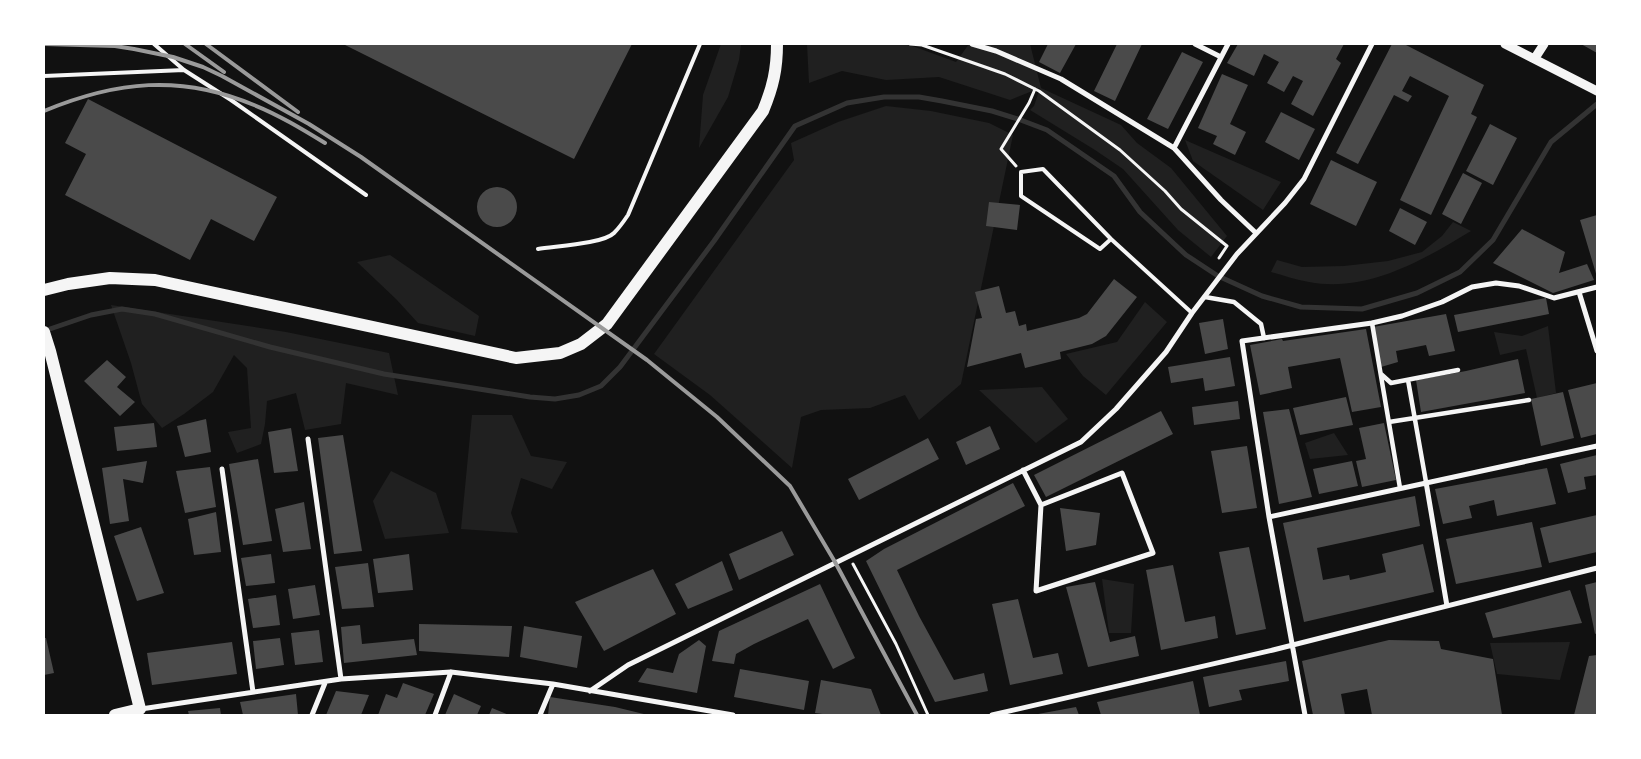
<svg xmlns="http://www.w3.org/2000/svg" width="1641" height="759" font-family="'Source Sans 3',sans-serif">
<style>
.green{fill:#202020}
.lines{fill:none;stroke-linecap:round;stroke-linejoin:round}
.stream{stroke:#333;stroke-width:5}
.building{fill:#4a4a4a}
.path{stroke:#f5f5f5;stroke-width:3}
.service{stroke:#f5f5f5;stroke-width:4}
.pedestrian{stroke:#f5f5f5;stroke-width:4.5}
.minor{stroke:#f5f5f5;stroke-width:5}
.tertiary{stroke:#f5f5f5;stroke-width:9}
.primary{stroke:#f5f5f5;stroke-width:12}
.rail{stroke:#9a9a9a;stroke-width:4}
</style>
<rect width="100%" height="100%" fill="#111"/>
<path class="green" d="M721 44H741L739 60 728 97 699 148 703 95Z
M807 44H907L956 62 969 44H1030L1041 88 1121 125 1137 143 1171 168 1227 236 1211 257 1178 230 1123 169 1095 150 1030 110 1034 106 1040 88 1010 100 939 77 886 80 842 71 809 83Z
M886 106 931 111 989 123 1013 135 961 384 919 420 905 395 870 408 821 410 801 417 792 468 710 395 654 354 794 160 791 143 838 122Z
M1185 140 1281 182 1263 210 1193 161Z
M1453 222 1471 231C1423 260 1368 293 1309 282 1296 280 1283 275 1271 272L1277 260 1302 267 1344 266 1388 261 1422 252 1442 236Z
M390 255 479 316 475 336 418 323 396 299 357 262Z
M1145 302 1167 322 1106 395 1083 376 1066 354 1117 342Z
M111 305 286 332 389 353 398 395 346 383 341 424 305 430 296 393 267 401 265 424 261 444 237 453 228 432 251 428 247 368 234 355 213 392 184 414 162 428 142 404 131 363Z
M1548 326 1556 393 1537 398 1526 349 1500 355 1494 332 1522 336Z
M1042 387 1068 419 1036 443 979 390Z
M472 415H512L531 456 567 462 552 489 521 478 511 513 518 533 461 529Z
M1334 433 1348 455 1310 459 1305 443Z
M391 471 436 493 449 533 385 539 373 501Z
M1102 579 1134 584 1131 633H1109Z
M1570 642 1560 680 1497 674 1490 643Z"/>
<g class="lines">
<path class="stream" d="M44 331 91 315 122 309 155 314 270 347 384 374 530 397 555 399 579 395 601 386 620 367 714 241 795 126 847 103 884 97H919L942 101 992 111 1018 119 1047 130 1114 176 1140 212 1186 255 1218 276 1262 296 1301 307 1362 309 1417 293 1460 272 1493 240 1551 142 1597 104"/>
</g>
<path class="building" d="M343 44H632L574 159Z
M1048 44H1076L1060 73 1039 62Z
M1117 44H1142L1115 101 1094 91Z
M1238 44H1344L1336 59 1341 63 1313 116 1291 104 1303 81 1293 76 1284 92 1267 83 1279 62 1264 54 1254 76 1227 63Z
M1392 44H1404L1484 85 1471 114 1477 117 1431 215 1400 200 1449 96 1410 76 1402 91 1412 96 1408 102 1394 95 1358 164 1336 153Z
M1581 44H1597V53Z
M1182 52 1203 62 1168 129 1147 119Z
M1222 74 1248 85 1230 124 1246 132 1235 155 1213 144 1217 136 1198 128Z
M88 99 277 197 254 241 211 219 190 260 65 195 86 154 65 143Z
M1281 112 1315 129 1299 160 1265 142Z
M1490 124 1517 138 1493 185 1466 171Z
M1331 160 1377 182 1356 226 1310 204Z
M1463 173 1482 183 1461 224 1442 214Z
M477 207a20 20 0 1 1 40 0a20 20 0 1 1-40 0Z
M989 202 1020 205 1017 230 986 226Z
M1400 208 1427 222 1415 245 1389 231Z
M1597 215V277L1580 220Z
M1522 229 1565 252 1559 273 1587 264 1594 280 1553 293 1493 263Z
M1114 279 1137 297 1106 336 1092 344 1060 352 1061 359 1025 368 1021 353 967 367 976 319 982 318 975 292 999 286 1006 313 1015 311 1019 326 1026 324 1027 331 1079 318 1087 314Z
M1546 298 1549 314 1458 332 1454 315Z
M1446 314 1455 351 1429 356 1426 345 1396 351 1398 362 1381 367 1373 327Z
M1223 319 1228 349 1205 354 1199 323Z
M1366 329 1381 407 1352 412 1340 358 1288 367 1292 388 1260 395 1250 345 1282 339 1283 341Z
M1230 357 1235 386 1205 391 1203 378 1171 383 1168 367Z
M1518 359 1525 393 1421 412 1416 380 1466 371Z
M107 360 126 377 117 387 135 402 120 416 84 381Z
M1597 383V434L1581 438 1568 390Z
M1563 392 1574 438 1541 446 1531 399Z
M1346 397 1353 425 1300 435 1293 408Z
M1238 401 1240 419 1194 425 1192 407Z
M1289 409 1312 497 1279 504 1263 412Z
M1161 411 1173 434 1046 497 1034 475Z
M206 419 211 452 185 457 177 426Z
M154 423 157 447 117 451 114 427Z
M1384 423 1396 480 1362 487 1356 461 1366 459 1359 428Z
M990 426 1000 449 966 465 956 442Z
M291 428 298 471 274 473 268 432Z
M343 435 362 551 334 554 318 438Z
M928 438 939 459 859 500 848 479Z
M1247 446 1257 508 1222 513 1211 451Z
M1597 455V475L1584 477 1586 489 1568 493 1560 464Z
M258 459 272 541 243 545 229 464Z
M147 461 143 483 123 479 129 521 110 524 102 468Z
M1352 461 1358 486 1319 494 1313 469Z
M210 467 216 507 185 513 176 471Z
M1547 468 1556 504 1497 516 1494 500 1469 506 1472 518 1443 524 1435 489Z
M1013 483 1025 506 897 570 919 616 954 680 984 673 988 691 935 702 866 561 884 549Z
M1415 496 1420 526 1317 548 1323 580 1349 575 1350 580 1386 572 1382 554 1423 544 1434 592 1304 622 1283 523Z
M304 502 311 549 283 552 275 509Z
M1060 508 1100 513 1096 545 1066 551Z
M216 512 221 552 194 555 188 519Z
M1597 515V552L1549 563 1540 528Z
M1532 522 1542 567 1456 584 1446 539Z
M141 527 164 593 137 601 114 536Z
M782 531 794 555 739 580 729 554Z
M1249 547 1266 629 1236 635 1219 552Z
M271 554 275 583 246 586 241 558Z
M409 554 413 590 378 593 373 559Z
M722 561 733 590 688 609 675 584Z
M368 563 374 607 342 609 335 567Z
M1173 565 1185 622 1215 616 1218 638 1161 650 1146 570Z
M653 569 676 614 604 651 575 602Z
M1095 582 1110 642 1135 636 1139 656 1088 667 1066 587Z
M1597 582V633L1595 634 1585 585Z
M820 584 855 658 833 669 808 619 754 644 736 654 734 664 712 661 719 631Z
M315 585 320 615 293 619 288 589Z
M1570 590 1582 623 1493 638 1485 613Z
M276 595 280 625 253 628 248 599Z
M1018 599 1033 658 1058 653 1063 674 1010 685 992 604Z
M419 624 512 626 509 657 419 651Z
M360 625 362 644 414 639 417 655 344 663 341 627Z
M524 626 582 636 577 668 520 657Z
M319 630 323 662 295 665 291 633Z
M44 638H46L54 673 44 675Z
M280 638 284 665 256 669 253 641Z
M699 640 706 646 697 693 638 682 647 668 673 673 679 654Z
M1389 640 1439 641 1441 649 1493 659 1502 715H1372L1367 689 1341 694 1345 715H1313L1302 661Z
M232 642 237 674 152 685 147 653Z
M1597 655V715H1574L1589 656Z
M1286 661 1289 681 1239 690 1242 700 1209 707 1203 677Z
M740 669 809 681 804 710 734 697Z
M821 680 871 689 881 715H830L815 713Z
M1193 681 1200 715H1101L1097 702Z
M403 683 434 694 425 715H378L386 694 397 698Z
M336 691 369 695 361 715H326Z
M296 694 298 715H243L240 702Z
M454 694 481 706 477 715H445Z
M550 697 615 707 648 715H548Z
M1076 707 1079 715H1038V714Z
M220 708 221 715H189L188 711Z
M492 708 509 715H489Z"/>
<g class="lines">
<path class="path" d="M910 44 922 45 1005 74 1039 91 1120 150 1165 191 1181 209 1227 246 1219 258
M1016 166 1001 149 1029 103 1035 89
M853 564 896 644 928 715"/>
<path class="service" d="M154 44 184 70 231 100 366 195
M44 76 184 70
M1111 239 1100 249 1021 196V172L1043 169 1111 239 1192 313
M538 249C555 246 603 244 614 233 619 228 624 221 628 215L700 44"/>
<path class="pedestrian" d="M1205 297 1234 302 1261 324 1264 338
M1372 323 1400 488
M1381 374 1391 383 1458 370
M1408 380 1426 482
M1389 422 1529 400"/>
<path class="minor" d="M972 44 996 51 1061 79 1174 148 1221 200 1256 233
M1195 44 1221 57
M1174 148 1228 44
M1579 292 1597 351
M308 439 341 679
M222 469 253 692
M1023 470 1041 505 1036 591 1153 553 1122 473 1041 505
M1426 482 1447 606
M1269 517 1597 446
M590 691 628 665 1081 442 1116 409 1166 352 1192 313 1237 254 1285 203 1304 179 1372 44
M141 709 341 679 451 672 553 684 733 715
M312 715 325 683
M435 715 451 672
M540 715 553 684
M992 715 1273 650 1597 568
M1305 715 1269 517 1242 341 1372 323 1402 316 1442 302 1472 287 1496 283 1519 286 1554 298 1597 287"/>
<path class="tertiary" d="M1505 44 1597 91
M1535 58 1544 44"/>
<path class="primary" d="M44 290 68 284 110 278 155 280 516 358 560 353 581 344 607 324 763 111C773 87 777 69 777 44
M44 332 50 351 140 709 115 715"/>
<path class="rail" d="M45 44 115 46 134 49 173 57 203 67 222 76 309 124 361 157 647 360 717 417 790 486 835 562 917 715
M185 44 224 72
M206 44 298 112
M44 111C116 81 181 74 254 105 279 115 302 129 325 143"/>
</g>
<rect width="1641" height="759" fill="none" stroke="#ffffff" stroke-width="90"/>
</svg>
